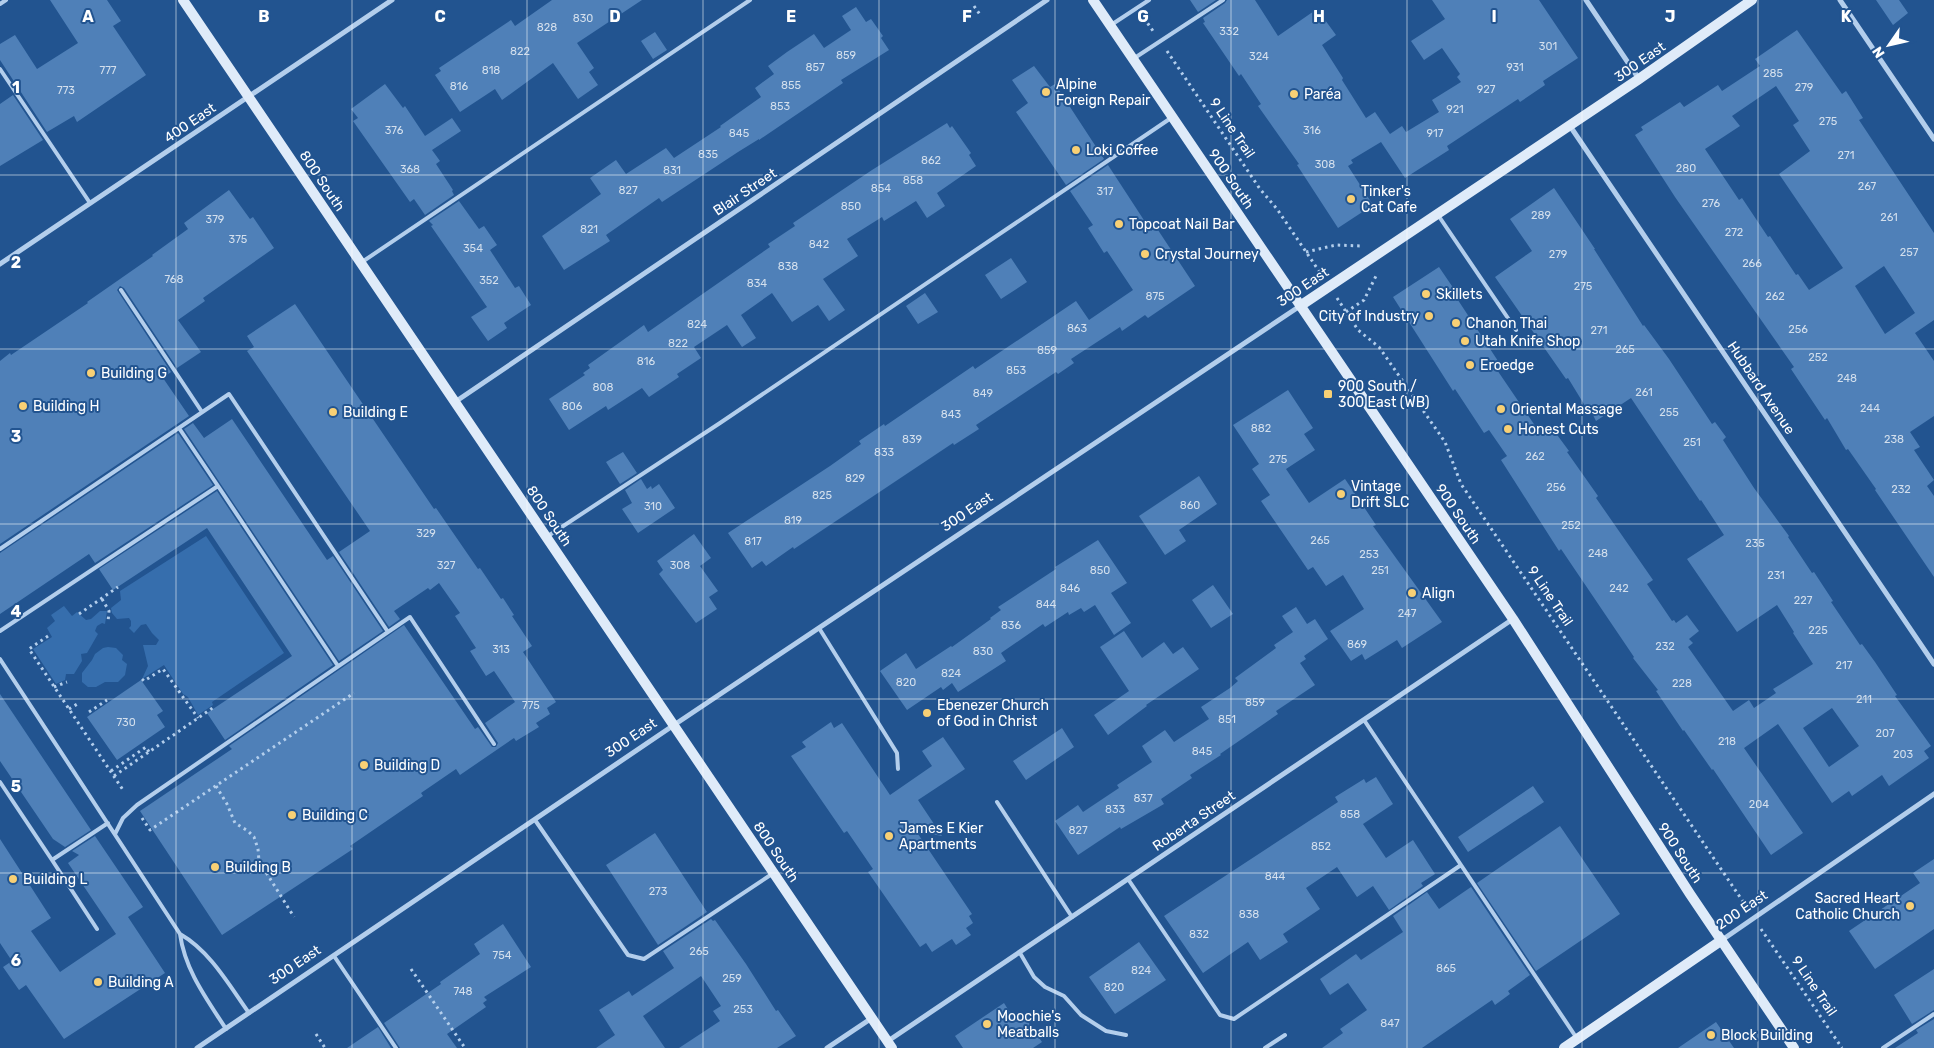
<svg xmlns="http://www.w3.org/2000/svg" width="1934" height="1048" font-family="Rubik,sans-serif">
<style>
.green{fill:#366ead}
.building{fill:#4f80b8;fill-rule:evenodd}
.lines{fill:none;stroke-linecap:round;stroke-linejoin:round}
.path{stroke:#b3ceec;stroke-width:3;stroke-dasharray:2.5 4;stroke-linecap:butt}
.lane{stroke:#b3ceec;stroke-width:4}
.street{stroke:#b3ceec;stroke-width:5}
.secondary{stroke:#dfebf9;stroke-width:10}
.grid{fill:none;stroke:#fff;stroke-width:1;stroke-opacity:0.55}
.poi-dot{fill:#f8d075;stroke:#225490;stroke-width:2}
.labels{text-anchor:middle;dominant-baseline:central;stroke-width:4;stroke-linejoin:round;paint-order:stroke}
.number-label{font-size:11px;fill:#d3dfed}
.street-label{font-size:14px;fill:#fff;stroke:#225490}
.poi-label{font-size:14px;fill:#fff;stroke:#225490;text-anchor:start}
.grid-label{font-size:16px;text-anchor:middle;font-weight:bold;fill:#fff;stroke:#225490;stroke-width:4;stroke-linejoin:round;paint-order:stroke}
</style>
<rect width="100%" height="100%" fill="#225490"/>
<path class="green" d="M206 536 284 653 212 702 213 705 198 715 188 697 183 694 164 665 142 679 148 666 143 645H156L159 640 152 633 146 624 141 625 134 633 129 628 131 626V621L129 618 117 619 112 613 111 608 121 600 120 591Z
M64 606 72 616 77 612 86 620 91 619 100 611H107L105 624 102 623 97 626 95 631 98 634 87 653 81 654 82 661 74 674H66L65 680 56 684 33 649 52 637 47 628 55 621 51 615Z
M108 647 116 648 123 655 122 660 127 664 125 675 118 682H105L96 687H88L82 682V673L92 660 95 654 103 648Z"/>
<path class="building" d="M50 0H107L121 21 113 26 146 75 77 122 74 116 47 132 0 60V44L15 35 37 69 78 43Z
M552 0H642L577 43 594 68 589 72 598 85 578 99 553 63 502 100 495 89 460 112 435 75 441 71 439 68 511 20 515 26Z
M1190 0H1216L1198 12Z
M1227 0H1255L1278 36 1317 9 1336 35 1322 45 1343 78 1342 80 1366 118 1375 112 1390 134 1402 126 1406 132 1439 112 1432 100 1461 82 1457 77 1460 74 1442 48 1424 60 1411 41 1445 19 1432 0H1539L1578 58 1543 81 1545 85 1520 102 1518 99 1447 146 1449 150 1405 178 1381 142 1351 160 1353 163 1348 166 1373 205 1338 228 1297 165 1299 164 1258 106 1261 104 1241 74 1239 76 1203 23 1205 22 1203 18 1225 3Z
M1876 0H1899L1908 13 1893 25Z
M856 7 866 22 871 19 883 36 881 38 889 50 841 80 843 83 759 140V139L738 152 662 202 659 198 606 235 610 241 564 270 542 236 601 194 590 178 616 160 626 174 666 148 674 158 721 127 720 126 761 97 755 88 774 74 768 66 787 52 814 34 824 48 851 30 842 16Z
M1797 30 1842 94 1846 91 1863 118 1859 120 1934 233V320L1915 333 1934 361V416L1910 432 1920 447 1914 450 1934 480 1927 486 1934 496V577L1875 490 1876 489 1848 449 1846 450 1827 418 1825 420 1791 369 1794 367 1675 197 1635 135 1643 130 1641 127 1680 102 1684 107 1718 85 1722 91 1760 66 1755 59ZM1776 86 1799 121 1793 125 1810 151 1779 174 1843 268 1809 290 1798 274 1796 275 1770 236 1768 237 1742 198 1739 200 1705 149 1740 126 1732 116ZM1884 266 1915 313 1885 334 1855 286Z
M655 32 667 50 653 59 641 41Z
M1034 66 1050 87 1055 84 1104 159 1066 185 1016 112 1028 103 1012 80Z
M385 84 403 108 405 106 425 136 452 118 461 131 432 150 440 161 436 164 453 190 452 191 454 195 425 215 414 199 410 202 353 121 358 118 351 109Z
M13 95 43 140 0 166V104Z
M947 123 950 128 952 126 971 153 969 155 976 166 937 193 945 206 927 218 916 201 884 221 882 217 847 239 858 256 823 279 845 310 829 321 818 305 792 322 772 293 741 315 756 338 742 347 727 325 694 347 701 358 677 374 679 377 649 397 642 388 608 410 606 406 569 430 549 399 585 375 583 373 590 368 588 365 644 325 648 332 681 309 770 247 768 244 795 226 793 223 872 170Z
M1108 165 1151 231 1156 227 1195 286 1148 318 1145 315 1122 331 1120 327 1071 359 1074 363 1058 374 1056 372 976 425 979 429 954 445 953 443 794 549 793 547 766 566 762 561 752 568 728 533 830 466 861 444 859 441 884 424 885 426 973 366 975 369 1076 301 1089 320 1133 290 1107 251 1104 253 1088 228 1093 225 1070 191Z
M1554 188 1595 249H1594L1643 326 1644 325 1669 359 1712 424 1715 422 1726 437 1723 440 1754 488 1789 536 1788 537 1812 573 1814 572 1833 601 1831 602 1860 645 1862 644 1875 662 1897 695 1895 696 1931 746 1924 751 1929 758 1889 786 1882 775 1852 796 1849 791 1832 803 1778 724 1744 748 1803 833 1771 855 1713 769 1712 770 1684 730 1683 731 1656 691 1658 690 1633 658 1634 657 1561 549 1559 551 1501 460 1507 456 1489 430 1484 433 1455 389 1453 391 1393 297 1439 267 1456 292 1454 294 1498 361 1493 364 1540 433 1546 429 1548 431 1552 428 1569 451 1567 452 1598 496 1596 498 1653 580 1647 584 1672 621 1674 620 1676 623 1687 615 1699 631 1689 639 1693 643 1688 647 1733 711 1749 700 1754 708 1776 693 1773 689 1813 664 1793 633 1794 632 1777 605 1737 632 1687 559 1724 535 1701 500 1700 501 1631 398 1596 421 1592 413 1590 414 1568 378 1566 379 1495 277 1532 251 1510 219ZM1832 708 1859 746 1829 767 1803 728Z
M229 190 250 219 253 217 274 248 203 298 205 301 178 320 201 352 177 368 124 288 120 286 117 290 171 372 163 378 189 416 0 544V361L10 353 11 355 88 303 87 302 153 256 152 255 188 229 184 223Z
M459 201 479 229 484 226 497 245 490 250 515 288 519 286 531 305 504 323 507 328 488 341 471 317 487 307 431 226 433 225 429 221Z
M1011 258 1027 282 1001 299 985 275Z
M925 293 938 312 918 324 906 306Z
M295 304 434 509 436 508 478 569 480 568 501 599 503 598 514 615 512 616 532 646 523 652 556 702 547 708 550 714 536 723 539 727 516 741 514 738 460 775 456 769 421 793 423 796 350 846 353 849 222 935 140 811 232 749 229 746 404 625 475 729 478 727 492 747H496L498 743 485 723 515 702 494 671 486 676 470 651 476 648 455 616 460 613 439 583 430 590 428 588 394 611 400 619 389 627 339 552 370 531 247 351 254 347 247 336Z
M1288 390 1313 428 1304 434 1315 450 1286 469 1309 503 1345 479 1376 525 1373 526 1442 622 1402 648 1397 640 1365 660 1362 654 1351 661 1330 631 1364 609 1343 575 1326 586 1313 567 1308 570 1261 501 1270 495 1252 469 1259 464 1233 425Z
M232 419 327 560 333 556 383 631 339 661 184 429 193 423 204 438Z
M178 433 213 485 95 563 89 554 0 614V553Z
M623 452 637 473 620 484 606 462Z
M1199 476 1217 504 1179 530 1186 541 1165 555 1139 516Z
M641 479 647 489 651 486 652 489 659 484 675 508 638 533 622 509 632 503 625 490Z
M217 491 333 665 225 740 207 713 292 656 207 528 113 590 99 569Z
M694 534 711 558 700 566 718 591 709 597 717 609 696 623 659 574 663 570 657 561Z
M1098 540 1127 583 1111 593 1131 623 1114 635 1095 605 1084 612 1081 608 1069 615 1068 612 1045 627 1043 624 1001 653 1006 661 958 692 952 683 943 690 941 687 907 710 880 671 906 653 916 669 951 646 952 647 991 619 990 618 1001 610 998 607 1056 569 1055 567Z
M1213 585 1233 614 1211 628 1192 600Z
M1296 607 1307 624 1315 619 1328 639 1304 656 1306 659 1300 663 1315 685 1276 711 1278 714 1220 754 1221 755 1190 775 1192 778 1161 799 1164 804 1121 829 1120 827 1078 855 1055 821 1078 805 1083 812 1119 788 1117 785 1152 762 1142 746 1165 730 1174 742 1209 719 1201 707 1230 688 1238 681 1235 678 1276 648 1274 645 1293 632 1282 616Z
M1124 631 1142 658 1164 642 1173 654 1183 647 1199 669 1146 705 1147 706 1108 735 1094 715 1129 691 1100 647Z
M141 680 163 711 157 715 165 727 117 760 87 717Z
M0 694 91 830 65 847 53 839 0 761Z
M831 722 834 728 842 723 890 795 932 766 922 751 943 737 965 769 918 800 942 836 916 831 972 914 969 916 973 923 966 928 971 935 956 945 952 939 932 952 926 943 920 947 868 872 873 869 847 831 844 833 791 756 806 747 802 742Z
M1062 728 1074 747 1026 780 1013 761Z
M1376 777 1393 804 1363 824 1386 858 1413 840 1435 874 1421 883 1423 886 1389 910 1373 886 1357 897 1337 867 1306 888 1320 909 1283 934 1288 942 1260 960 1248 942 1203 973 1164 916 1338 802 1335 797 1364 779 1366 783Z
M1533 786 1544 802 1468 852 1458 837Z
M1560 826 1620 914 1536 971 1477 883Z
M655 833 707 912 658 945 606 865Z
M95 836 143 907 128 917 165 973 64 1039 26 985 19 990 3 967 12 961 0 943V839L51 918 31 931 60 972 116 934 68 863 79 855 72 851Z
M1934 859V929L1875 969 1849 931 1920 883 1913 873Z
M1471 887 1530 975 1508 991 1510 994 1495 1005 1492 1000 1422 1048H1322L1343 1033 1340 1029 1367 1010 1348 983 1330 995 1320 979 1356 954 1361 960 1403 932 1393 916 1427 892 1439 909Z
M711 919 713 921 715 920 746 964 776 1011 778 1010 796 1036 777 1048H679L720 1021 713 1011 721 1006 701 976 643 1016 665 1048H596L615 1035 599 1010 629 991 632 996 674 968 663 951Z
M503 924 531 967 484 997 487 1000 483 1003 486 1007 447 1034 457 1048H400L384 1023 441 984 440 982 480 954 474 944Z
M1139 942 1166 980 1115 1014 1089 977Z
M1934 969V1010L1912 1024 1894 995Z
M1004 1003 1016 1022 1024 1016 1042 1042 1033 1048H963L955 1036Z
M1934 1019V1048H1895L1918 1033 1916 1030Z
M1716 1022 1734 1048H1678Z
M378 1027 391 1048H347Z"/>
<g class="lines">
<path class="path" d="M974 6 981 16
M1144 18 1153 31
M1167 51 1260 189 1277 209 1321 274
M1306 252 1336 245 1362 246
M1337 298 1358 330 1379 347 1445 442 1461 484 1748 909
M1346 312 1364 300 1377 274
M102 599 109 611 108 622
M79 614 118 587
M48 636 29 649 123 790
M142 679 144 681 163 669 198 718
M54 687 67 682
M69 709 79 703
M89 712 107 700
M111 771 146 747 149 752
M114 776 214 707
M216 786 227 804 235 823 248 831 254 837 258 849 259 861 294 917
M142 818 150 830 354 693
M1761 929 1842 1048
M411 969 465 1048
M316 1034 325 1048"/>
<path class="lane" d="M0 4 6 0
M1111 25 1149 0
M1133 59 1223 0
M0 69 90 203
M1438 215 1516 330
M362 262 750 0
M121 290 202 412
M218 486 338 666
M548 536 720 423 1171 118
M0 549 229 394 388 632 410 617 494 744
M819 628 897 753 898 769
M0 631 218 486 179 428
M0 659 180 934C185 970 206 998 226 1029
M1364 720 1576 1037
M0 782 52 860 108 823
M997 802 1072 917
M535 820 628 955 644 959 772 874
M115 834 123 818 137 805 388 632
M52 860 97 929
M1128 879 1220 1015 1234 1019 1461 865
M180 934C210 951 229 985 249 1013
M1020 953 1034 977 1045 987 1064 996 1081 1015 1106 1031 1126 1035
M334 956 396 1048
M1265 1048 1285 1035
M1883 1048 1934 1014"/>
<path class="street" d="M1586 0 1639 79
M1840 0 1934 139
M1570 126 1934 664
M0 264 392 0
M455 402 1047 0
M1722 940 1934 794
M888 1041 1513 619
M197 1048 674 725 1300 306
M827 1048 872 1018"/>
<path class="secondary" d="M183 0 892 1048
M1093 0 1513 619 1690 894 1794 1048
M1300 306 1639 79 1752 0
M1564 1048 1722 940"/>
</g>
<path class="grid" d="M176 0V1048M352 0V1048M527 0V1048M703 0V1048M879 0V1048M1055 0V1048M1231 0V1048M1407 0V1048M1582 0V1048M1758 0V1048M0 175H1934M0 349H1934M0 524H1934M0 699H1934M0 873H1934"/>
<g class="poi-dot">
<circle cx="1046" cy="92" r="5"/>
<circle cx="1294" cy="94" r="5"/>
<circle cx="1076" cy="150" r="5"/>
<circle cx="1351" cy="199" r="5"/>
<circle cx="1119" cy="224" r="5"/>
<circle cx="1145" cy="254" r="5"/>
<circle cx="1426" cy="294" r="5"/>
<circle cx="1429" cy="316" r="5"/>
<circle cx="1456" cy="323" r="5"/>
<circle cx="1465" cy="341" r="5"/>
<circle cx="1470" cy="365" r="5"/>
<circle cx="91" cy="373" r="5"/>
<rect x="1323" y="389" width="10" height="10" rx="2.5"/>
<circle cx="23" cy="406" r="5"/>
<circle cx="1501" cy="409" r="5"/>
<circle cx="333" cy="412" r="5"/>
<circle cx="1508" cy="429" r="5"/>
<circle cx="1341" cy="494" r="5"/>
<circle cx="1412" cy="593" r="5"/>
<circle cx="927" cy="713" r="5"/>
<circle cx="364" cy="765" r="5"/>
<circle cx="292" cy="815" r="5"/>
<circle cx="889" cy="836" r="5"/>
<circle cx="215" cy="867" r="5"/>
<circle cx="13" cy="879" r="5"/>
<circle cx="1910" cy="906" r="5"/>
<circle cx="98" cy="982" r="5"/>
<circle cx="987" cy="1024" r="5"/>
<circle cx="1711" cy="1035" r="5"/>
</g>
<g class="labels">
<g class="number-label">
<text x="583" y="18">830</text>
<text x="547" y="27">828</text>
<text x="1229" y="31">332</text>
<text x="1548" y="46">301</text>
<text x="520" y="51">822</text>
<text x="846" y="55">859</text>
<text x="1259" y="56">324</text>
<text x="815" y="67">857</text>
<text x="1515" y="67">931</text>
<text x="108" y="70">777</text>
<text x="491" y="70">818</text>
<text x="1773" y="73">285</text>
<text x="791" y="85">855</text>
<text x="459" y="86">816</text>
<text x="1804" y="87">279</text>
<text x="1486" y="89">927</text>
<text x="66" y="90">773</text>
<text x="780" y="106">853</text>
<text x="1455" y="109">921</text>
<text x="1828" y="121">275</text>
<text x="394" y="130">376</text>
<text x="1312" y="130">316</text>
<text x="739" y="133">845</text>
<text x="1435" y="133">917</text>
<text x="708" y="154">835</text>
<text x="1846" y="155">271</text>
<text x="931" y="160">862</text>
<text x="1325" y="164">308</text>
<text x="1686" y="168">280</text>
<text x="410" y="169">368</text>
<text x="672" y="170">831</text>
<text x="913" y="180">858</text>
<text x="1867" y="186">267</text>
<text x="881" y="188">854</text>
<text x="628" y="190">827</text>
<text x="1105" y="191">317</text>
<text x="1711" y="203">276</text>
<text x="851" y="206">850</text>
<text x="1541" y="215">289</text>
<text x="1889" y="217">261</text>
<text x="215" y="219">379</text>
<text x="589" y="229">821</text>
<text x="1734" y="232">272</text>
<text x="238" y="239">375</text>
<text x="819" y="244">842</text>
<text x="473" y="248">354</text>
<text x="1909" y="252">257</text>
<text x="1558" y="254">279</text>
<text x="1752" y="263">266</text>
<text x="788" y="266">838</text>
<text x="174" y="279">768</text>
<text x="489" y="280">352</text>
<text x="757" y="283">834</text>
<text x="1583" y="286">275</text>
<text x="1155" y="296">875</text>
<text x="1775" y="296">262</text>
<text x="697" y="324">824</text>
<text x="1077" y="328">863</text>
<text x="1798" y="329">256</text>
<text x="1599" y="330">271</text>
<text x="678" y="343">822</text>
<text x="1625" y="349">265</text>
<text x="1047" y="350">859</text>
<text x="1818" y="357">252</text>
<text x="646" y="361">816</text>
<text x="1016" y="370">853</text>
<text x="1847" y="378">248</text>
<text x="603" y="387">808</text>
<text x="1644" y="392">261</text>
<text x="983" y="393">849</text>
<text x="572" y="406">806</text>
<text x="1870" y="408">244</text>
<text x="1669" y="412">255</text>
<text x="951" y="414">843</text>
<text x="1261" y="428">882</text>
<text x="912" y="439">839</text>
<text x="1894" y="439">238</text>
<text x="1692" y="442">251</text>
<text x="884" y="452">833</text>
<text x="1535" y="456">262</text>
<text x="1278" y="459">275</text>
<text x="855" y="478">829</text>
<text x="1556" y="487">256</text>
<text x="1901" y="489">232</text>
<text x="822" y="495">825</text>
<text x="1190" y="505">860</text>
<text x="653" y="506">310</text>
<text x="793" y="520">819</text>
<text x="1571" y="525">252</text>
<text x="426" y="533">329</text>
<text x="1320" y="540">265</text>
<text x="753" y="541">817</text>
<text x="1755" y="543">235</text>
<text x="1598" y="553">248</text>
<text x="1369" y="554">253</text>
<text x="446" y="565">327</text>
<text x="680" y="565">308</text>
<text x="1100" y="570">850</text>
<text x="1380" y="570">251</text>
<text x="1776" y="575">231</text>
<text x="1070" y="588">846</text>
<text x="1619" y="588">242</text>
<text x="1803" y="600">227</text>
<text x="1046" y="604">844</text>
<text x="1407" y="613">247</text>
<text x="1011" y="625">836</text>
<text x="1818" y="630">225</text>
<text x="1357" y="644">869</text>
<text x="1665" y="646">232</text>
<text x="501" y="649">313</text>
<text x="983" y="651">830</text>
<text x="1844" y="665">217</text>
<text x="951" y="673">824</text>
<text x="906" y="682">820</text>
<text x="1682" y="683">228</text>
<text x="1864" y="699">211</text>
<text x="1255" y="702">859</text>
<text x="531" y="705">775</text>
<text x="1227" y="719">851</text>
<text x="126" y="722">730</text>
<text x="1885" y="733">207</text>
<text x="1727" y="741">218</text>
<text x="1202" y="751">845</text>
<text x="1903" y="754">203</text>
<text x="1143" y="798">837</text>
<text x="1759" y="804">204</text>
<text x="1115" y="809">833</text>
<text x="1350" y="814">858</text>
<text x="1078" y="830">827</text>
<text x="1321" y="846">852</text>
<text x="1275" y="876">844</text>
<text x="658" y="891">273</text>
<text x="1249" y="914">838</text>
<text x="1199" y="934">832</text>
<text x="699" y="951">265</text>
<text x="502" y="955">754</text>
<text x="1446" y="968">865</text>
<text x="1141" y="970">824</text>
<text x="732" y="978">259</text>
<text x="1114" y="987">820</text>
<text x="463" y="991">748</text>
<text x="743" y="1009">253</text>
<text x="1390" y="1023">847</text>
</g>
<g class="street-label">
<text transform="translate(1640 62) rotate(-35)">300 East</text>
<text transform="translate(190 123) rotate(-34)">400 East</text>
<text transform="translate(1232 128) rotate(56)">9 Line Trail</text>
<text transform="translate(1231 179) rotate(56)">900 South</text>
<text transform="translate(322 181) rotate(56)">800 South</text>
<text transform="translate(745 192) rotate(-34)">Blair Street</text>
<text transform="translate(1303 287) rotate(-34)">300 East</text>
<text transform="translate(1761 388) rotate(56)">Hubbard Avenue</text>
<text transform="translate(967 512) rotate(-34)">300 East</text>
<text transform="translate(1458 514) rotate(56)">900 South</text>
<text transform="translate(549 516) rotate(56)">800 South</text>
<text transform="translate(1550 596) rotate(56)">9 Line Trail</text>
<text transform="translate(631 738) rotate(-34)">300 East</text>
<text transform="translate(1194 821) rotate(-34)">Roberta Street</text>
<text transform="translate(776 852) rotate(56)">800 South</text>
<text transform="translate(1680 853) rotate(57)">900 South</text>
<text transform="translate(1742 910) rotate(-34)">200 East</text>
<text transform="translate(295 965) rotate(-34)">300 East</text>
<text transform="translate(1814 986) rotate(56)">9 Line Trail</text>
</g>
<g class="poi-label">
<text x="1056" y="84">Alpine<tspan x="1056" dy="16">Foreign Repair</tspan></text>
<text x="1304" y="94">Paréa</text>
<text x="1086" y="150">Loki Coffee</text>
<text x="1361" y="191">Tinker's<tspan x="1361" dy="16">Cat Cafe</tspan></text>
<text x="1129" y="224">Topcoat Nail Bar</text>
<text x="1155" y="254">Crystal Journey</text>
<text x="1436" y="294">Skillets</text>
<text x="1419" y="316" text-anchor="end">City of Industry</text>
<text x="1466" y="323">Chanon Thai</text>
<text x="1475" y="341">Utah Knife Shop</text>
<text x="1480" y="365">Eroedge</text>
<text x="101" y="373">Building G</text>
<text x="1338" y="386">900 South /<tspan x="1338" dy="16">300 East (WB)</tspan></text>
<text x="33" y="406">Building H</text>
<text x="1511" y="409">Oriental Massage</text>
<text x="343" y="412">Building E</text>
<text x="1518" y="429">Honest Cuts</text>
<text x="1351" y="486">Vintage<tspan x="1351" dy="16">Drift SLC</tspan></text>
<text x="1422" y="593">Align</text>
<text x="937" y="705">Ebenezer Church<tspan x="937" dy="16">of God in Christ</tspan></text>
<text x="374" y="765">Building D</text>
<text x="302" y="815">Building C</text>
<text x="899" y="828">James E Kier<tspan x="899" dy="16">Apartments</tspan></text>
<text x="225" y="867">Building B</text>
<text x="23" y="879">Building L</text>
<text x="1900" y="898" text-anchor="end">Sacred Heart<tspan x="1900" dy="16">Catholic Church</tspan></text>
<text x="108" y="982">Building A</text>
<text x="997" y="1016">Moochie's<tspan x="997" dy="16">Meatballs</tspan></text>
<text x="1721" y="1035">Block Building</text>
</g>
</g>
<g class="grid-label">
<text x="88" y="22">A</text>
<text x="264" y="22">B</text>
<text x="440" y="22">C</text>
<text x="615" y="22">D</text>
<text x="791" y="22">E</text>
<text x="967" y="22">F</text>
<text x="1143" y="22">G</text>
<text x="1319" y="22">H</text>
<text x="1494" y="22">I</text>
<text x="1670" y="22">J</text>
<text x="1846" y="22">K</text>
<text x="16" y="93">1</text>
<text x="16" y="268">2</text>
<text x="16" y="442">3</text>
<text x="16" y="617">4</text>
<text x="16" y="792">5</text>
<text x="16" y="966">6</text>
</g>
<g transform="translate(1889 45) rotate(236)" stroke="#225490" stroke-width="4" paint-order="stroke">
<path d="M0-4L9 19L0 12L-9 19Z" fill="#ffffff"/>
<text y="-8" font-size="14" font-weight="bold" text-anchor="middle" fill="#ffffff">N</text>
</g>
</svg>
